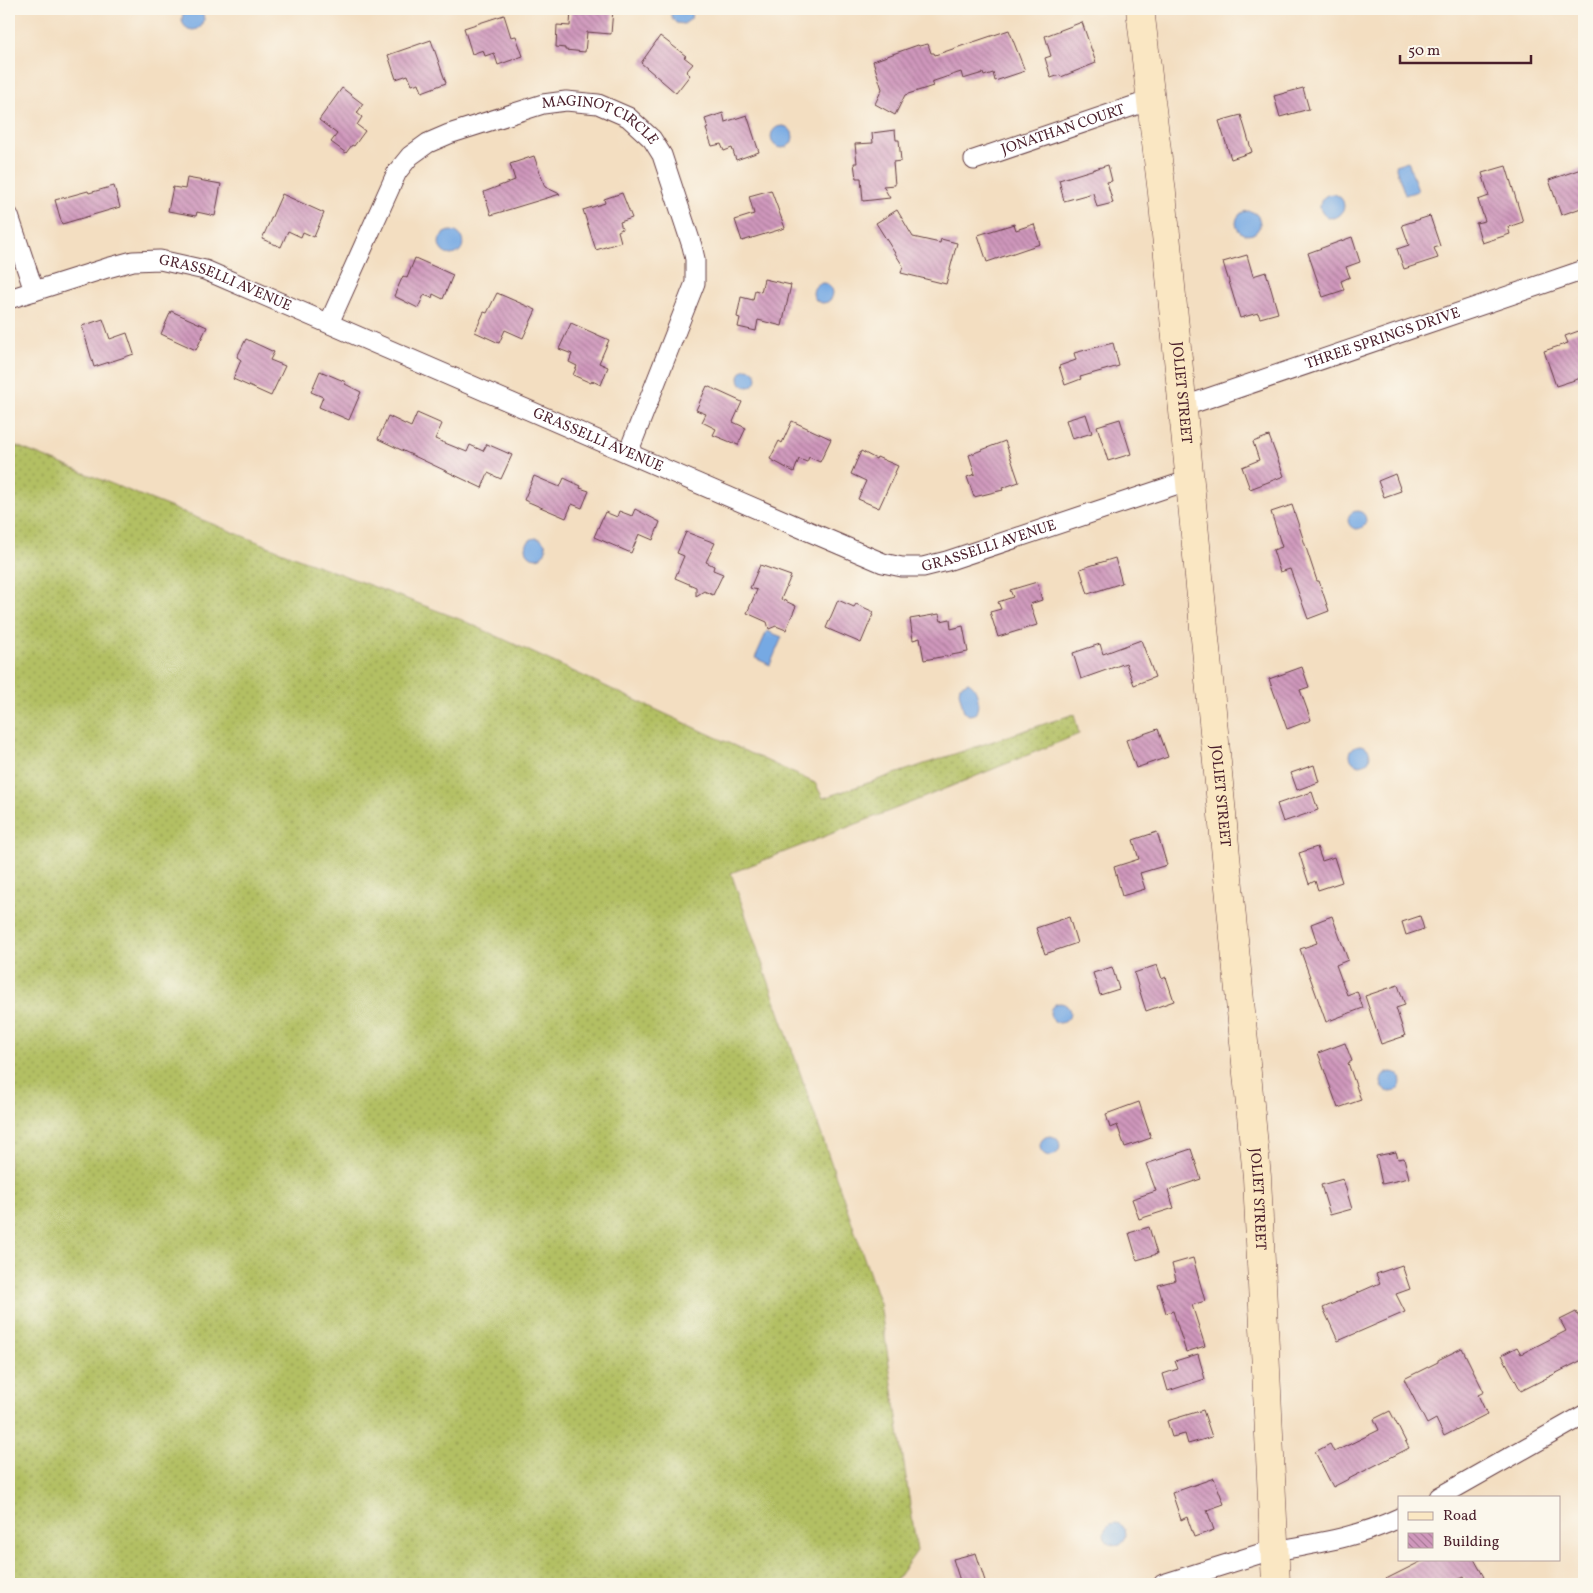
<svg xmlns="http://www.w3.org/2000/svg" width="1593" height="1593" font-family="Vollkorn,serif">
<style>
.grass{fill:url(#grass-dots);stroke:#7e7047}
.water{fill:#76a9e3;stroke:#606487}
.building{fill:url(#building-back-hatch)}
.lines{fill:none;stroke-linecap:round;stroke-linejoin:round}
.street-casing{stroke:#633c42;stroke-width:21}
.secondary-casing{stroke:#633c42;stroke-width:29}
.street{stroke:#fff;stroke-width:19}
.secondary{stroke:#fae7c3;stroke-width:28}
.labels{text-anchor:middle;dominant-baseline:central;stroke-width:4;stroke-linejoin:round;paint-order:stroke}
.street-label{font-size:15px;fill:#4a1f2b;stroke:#fbf7ec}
</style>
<defs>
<pattern id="grass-dots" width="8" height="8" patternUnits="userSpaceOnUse" patternTransform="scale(1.25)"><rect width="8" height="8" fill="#b3c063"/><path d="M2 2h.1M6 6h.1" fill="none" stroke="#949b52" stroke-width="1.8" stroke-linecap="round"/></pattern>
<pattern id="building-back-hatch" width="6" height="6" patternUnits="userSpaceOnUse" patternTransform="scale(1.25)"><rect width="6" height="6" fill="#cf97bc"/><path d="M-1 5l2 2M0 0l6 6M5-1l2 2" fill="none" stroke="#aa7b99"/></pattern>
</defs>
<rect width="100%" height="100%" fill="#fbf7ec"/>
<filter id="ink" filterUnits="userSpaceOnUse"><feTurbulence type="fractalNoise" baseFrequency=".02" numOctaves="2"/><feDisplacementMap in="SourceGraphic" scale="10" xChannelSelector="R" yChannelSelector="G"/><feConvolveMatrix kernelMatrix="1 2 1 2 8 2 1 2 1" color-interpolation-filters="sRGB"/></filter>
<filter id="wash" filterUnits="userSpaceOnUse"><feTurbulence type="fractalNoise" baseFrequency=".0096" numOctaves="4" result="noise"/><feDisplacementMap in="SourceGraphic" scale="20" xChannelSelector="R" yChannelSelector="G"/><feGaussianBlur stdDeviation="1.12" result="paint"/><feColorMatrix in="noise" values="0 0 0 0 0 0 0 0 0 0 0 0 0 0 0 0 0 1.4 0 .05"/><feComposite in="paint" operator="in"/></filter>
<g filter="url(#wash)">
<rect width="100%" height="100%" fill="#f3dec1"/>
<path class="grass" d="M9 443 298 558 462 620 815 783 823 798 1074 714 1079 734 920 799 731 873 880 1304 917 1551 893 1584H9Z"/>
<path class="water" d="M182 19a11 11 0 1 1 22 0a11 11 0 1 1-22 0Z
M671 9H692L691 19 684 24 676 23 671 16Z
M771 137a11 11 0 1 1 22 0a11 11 0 1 1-22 0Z
M1408 161 1418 191 1405 195 1395 165Z
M1320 206a12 12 0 1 1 24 0a12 12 0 1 1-24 0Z
M1236 223a12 12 0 1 1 24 0a12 12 0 1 1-24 0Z
M439 243a12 12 0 1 1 24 0a12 12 0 1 1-24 0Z
M813 293a10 10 0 1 1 20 0a10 10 0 1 1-20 0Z
M739 378a9 9 0 1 1 18 0a9 9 0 1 1-18 0Z
M1348 520a9 9 0 1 1 18 0a9 9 0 1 1-18 0Z
M526 548a10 10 0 1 1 20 0a10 10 0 1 1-20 0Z
M767 631 782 637 770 665 755 658Z
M968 682C978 686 981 705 975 714L969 715 964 712 959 692 960 686Z
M1350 755a10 10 0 1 1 20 0a10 10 0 1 1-20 0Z
M1050 1013a10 10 0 1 1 20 0a10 10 0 1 1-20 0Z
M1381 1082a10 10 0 1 1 20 0a10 10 0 1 1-20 0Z
M1040 1146a10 10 0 1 1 20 0a10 10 0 1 1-20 0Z
M1104 1534a11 11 0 1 1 22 0a11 11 0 1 1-22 0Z"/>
<g id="blocks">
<path class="building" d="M571 9H613L611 34 587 32 585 52 565 50V48L556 47 557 25 570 26Z
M504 15 511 37 516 36 523 56 498 65 494 53 485 56 483 50 472 54 464 28Z
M1082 22 1096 63 1061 77 1060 75 1051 78 1045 58 1051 56 1045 36Z
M1009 30 1025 71 995 81 993 73 984 76 983 73 963 79 961 72 931 82 933 86 905 95 895 115 875 104 882 89 873 61 918 45 919 46 928 44 931 53H934L935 55Z
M660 36 686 56 684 57 693 64 686 72 690 75 676 93 641 63Z
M431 40 446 83 422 92 419 83 412 85 408 75 396 79 388 55Z
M342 88 363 104 357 113 362 117 357 125 365 131 354 146 352 145 346 153 331 142 337 134 319 120Z
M1303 88 1309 109 1280 117 1274 96Z
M723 113 725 122 747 115 759 152 736 160 732 148 724 151 721 144 712 146 706 129 708 128 705 119Z
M1241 115 1252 152 1231 159 1219 121Z
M895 130 896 140H899L901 161 893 162 895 185 883 186 890 198 863 201 861 178H856L854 163H857L855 144 873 143 872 133Z
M534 156 545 187 560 194 491 215 484 192 515 180 510 164Z
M1108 165 1112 181 1107 182 1113 203 1097 207 1093 193 1064 201 1059 180Z
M1506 166 1523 222 1508 227 1510 234 1482 243 1476 223 1485 221 1478 200 1489 196 1482 173Z
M1584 168V207L1561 215 1549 180Z
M187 178 221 184 215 216 197 212 196 216 168 211 173 187 185 189Z
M114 186 120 207 62 224 55 200 88 191 89 193Z
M771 190 785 228 742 241 735 220 754 214 749 196Z
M622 193 632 218 620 222 622 229 618 231 621 242 596 250 583 210 605 203 604 199Z
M282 194 324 213 314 237 303 232 301 237 288 231 281 247 262 239Z
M897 210 913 237 940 243 941 239 957 243 946 284 901 273 903 266 876 223Z
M1430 216 1440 246 1434 248 1438 258 1404 269 1397 249 1409 245 1402 225Z
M1014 224 1016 230 1034 224 1040 244 987 262 978 235Z
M1352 237 1360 262 1346 267 1350 277 1341 281 1344 290 1323 297 1308 253Z
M1247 255 1253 276 1266 272 1278 313 1260 318 1258 313 1240 318 1223 262Z
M415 258 453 275 443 299 433 294 432 298 424 295 418 308 394 296 403 276 407 278Z
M764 279 791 285 782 326 758 320 756 331 738 327 740 318 737 317 741 297 753 300 755 290 761 292Z
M497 293 536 310 523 338 505 330 499 343 475 332 484 312 487 313Z
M171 311 207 327 196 350 161 334Z
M103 319 110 339 127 333 134 354 94 367 82 326Z
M571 323 609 340 599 363 608 367 601 385 592 381 591 383 573 375 577 366 569 362 572 354 559 349Z
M1584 329V377L1556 386 1544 351 1568 343 1565 336Z
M246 339 274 352 270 360 285 366 271 396 233 379 241 360 237 357Z
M1113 343 1119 366 1080 377 1081 379 1065 385 1059 366 1076 360 1074 353Z
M320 371 346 382 345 384 361 392 349 420 319 407 323 397 311 392Z
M707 386 742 402 733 422 746 428 738 445 713 435 716 429 702 422 706 414 696 410Z
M417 413 442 424 435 439 467 452 470 445 483 451 487 444 512 455 501 479 488 473 482 488 378 439 388 416 411 427Z
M1086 414 1092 433 1072 439 1066 420Z
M1120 419 1131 454 1108 461 1097 426Z
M792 421 831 439 820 462 809 457 807 462 799 459 794 472 770 459 779 441 782 443Z
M1269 436 1284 476 1250 489 1242 467 1259 460 1253 442Z
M1005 441 1019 482 1002 488 1003 490 974 497 967 477 975 474 969 455Z
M861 451 876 459 877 457 898 466 879 508 858 499 866 481 851 474Z
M1395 474 1401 491 1384 497 1378 481Z
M534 476 560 487 564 478 581 486 580 488 589 491 582 508 572 504 566 518 524 500Z
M1292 505 1317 581H1319L1329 611 1308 619 1290 569 1280 572 1273 550 1282 547 1271 512Z
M635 509 660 522 653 540 639 534 631 553 594 537 605 512 617 517 619 511 632 516Z
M686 532 715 543 706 562 714 566 713 570 723 574 713 595 704 591 696 596V587L675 578 684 556 677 553Z
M1115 558 1122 583 1088 594 1080 569Z
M760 565 791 576 781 599 796 606 786 630 776 626 769 629 767 622 747 613 757 590 750 588Z
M1037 582 1042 600 1030 604 1037 625 998 637 990 612 1001 609 998 602 1013 597 1010 590Z
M838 600 854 607 856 604 874 612 861 643 826 628Z
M939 614 941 621 950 619 951 629 963 626 968 652 924 660 920 638 913 640 910 619Z
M1141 640 1155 677 1134 685 1126 663 1081 679 1073 653 1100 644 1103 654Z
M1302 667 1309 687 1300 690 1311 720 1287 729 1269 679Z
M1158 729 1168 757 1136 768 1126 740Z
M1314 765 1319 782 1297 790 1291 773Z
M1312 792 1318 810 1283 822 1277 804Z
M1157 832 1167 865 1140 873 1145 889 1122 896 1114 867 1139 859 1133 840Z
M1317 847 1322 861 1334 857 1342 882 1318 890 1315 881 1309 884 1299 853Z
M1332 916 1348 960 1336 965 1347 995 1357 991 1363 1008 1326 1022 1300 949 1317 943 1311 924Z
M1420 916 1424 929 1406 935 1402 922Z
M1069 917 1077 943 1045 954 1036 928Z
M1157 965 1162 979 1166 977 1174 1001 1146 1011 1134 973Z
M1112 967 1119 989 1100 995 1093 973Z
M1398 985 1405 1005 1396 1008 1405 1036 1381 1044 1365 996Z
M1345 1043 1352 1061 1348 1063 1361 1100 1338 1108 1318 1053Z
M1139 1102 1151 1138 1125 1147 1117 1125 1110 1128 1106 1114Z
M1191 1149 1201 1179 1168 1190 1174 1208 1139 1219 1132 1199 1156 1191 1146 1164Z
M1396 1152 1398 1159 1404 1158 1409 1178 1382 1184 1376 1156Z
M1343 1179 1352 1209 1330 1215 1321 1185Z
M1149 1227 1157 1254 1137 1260 1129 1233Z
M1193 1258 1205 1301 1192 1305 1205 1346 1186 1352 1173 1311 1166 1313 1158 1285 1176 1280 1172 1264Z
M1402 1265 1410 1289 1396 1294 1405 1312 1338 1341 1323 1308 1380 1283 1376 1274Z
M1576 1312 1584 1327V1359L1521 1391 1502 1355 1517 1347 1521 1354 1566 1331 1560 1320Z
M1462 1348 1484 1392 1478 1395 1487 1414 1444 1436 1436 1419 1427 1424 1404 1379 1438 1362V1360Z
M1198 1354 1205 1379 1168 1391 1163 1374 1178 1369 1175 1361Z
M1203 1410 1212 1437 1188 1444 1185 1434 1172 1437 1167 1421Z
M1390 1411 1409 1448 1333 1487 1315 1452 1330 1444 1334 1452 1379 1430 1374 1419Z
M1214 1478 1224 1504 1207 1510 1214 1530 1194 1537 1187 1517 1181 1520 1172 1493Z
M976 1553 986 1584H961L953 1559Z
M1426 1559H1474L1484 1577 1470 1584H1467L1464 1577 1450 1584H1376Z"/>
</g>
</g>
<g filter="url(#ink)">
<use href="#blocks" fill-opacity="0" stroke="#633c42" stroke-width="1"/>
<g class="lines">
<g class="street-casing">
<g id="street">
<path id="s1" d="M974 160 1151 100"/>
<path d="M9 216 34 291"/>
<path id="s2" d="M9 299 107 268 133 261 160 260 205 270 794 525 883 563 902 567H923L947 561 1190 480"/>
<path id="s3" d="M329 323 397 172 410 156 428 143 449 134 543 104 566 101 598 104 628 117 652 139 662 155 692 246 695 259V283L628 453"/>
<path id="s4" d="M1182 407 1584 270"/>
<path d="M1439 1497 1584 1415"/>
<path d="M1275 1551C1318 1543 1359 1537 1399 1518"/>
<path d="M1163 1584 1275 1549"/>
</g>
</g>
<g class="secondary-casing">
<g id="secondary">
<path id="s5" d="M1140 9 1162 193 1257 1177 1276 1584"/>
</g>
</g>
<use href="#street" class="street"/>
<use href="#secondary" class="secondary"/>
</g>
</g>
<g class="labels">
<g class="street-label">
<text stroke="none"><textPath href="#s3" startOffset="392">MAGINOT CIRCLE</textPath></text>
<text stroke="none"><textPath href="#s1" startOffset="94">JONATHAN COURT</textPath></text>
<text stroke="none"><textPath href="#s2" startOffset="226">GRASSELLI AVENUE</textPath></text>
<text stroke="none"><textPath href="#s4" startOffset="212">THREE SPRINGS DRIVE</textPath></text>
<text stroke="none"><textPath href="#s5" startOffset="386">JOLIET STREET</textPath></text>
<text stroke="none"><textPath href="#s2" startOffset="631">GRASSELLI AVENUE</textPath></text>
<text stroke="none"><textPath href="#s2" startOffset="1051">GRASSELLI AVENUE</textPath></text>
<text stroke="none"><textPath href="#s5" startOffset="791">JOLIET STREET</textPath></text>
<text stroke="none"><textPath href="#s5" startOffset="1196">JOLIET STREET</textPath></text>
</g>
</g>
<rect width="1593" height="1593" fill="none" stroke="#fbf7ec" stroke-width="30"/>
<rect x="1398" y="1496" width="162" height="65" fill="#fbf7ec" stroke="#b4a19f"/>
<rect x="1408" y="1512" width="25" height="8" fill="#fae7c3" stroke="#b4a19f"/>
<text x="1443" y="1520" font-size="15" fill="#4a1f2b">Road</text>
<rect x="1408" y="1533" width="25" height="15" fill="url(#building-back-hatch)" stroke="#b4a19f"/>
<text x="1443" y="1546" font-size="15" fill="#4a1f2b">Building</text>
<path d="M1400 55v8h131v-8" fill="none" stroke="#4a1f2b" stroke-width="2.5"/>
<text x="1408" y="55" font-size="15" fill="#4a1f2b" stroke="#fbf7ec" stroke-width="4" paint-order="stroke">50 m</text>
</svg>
